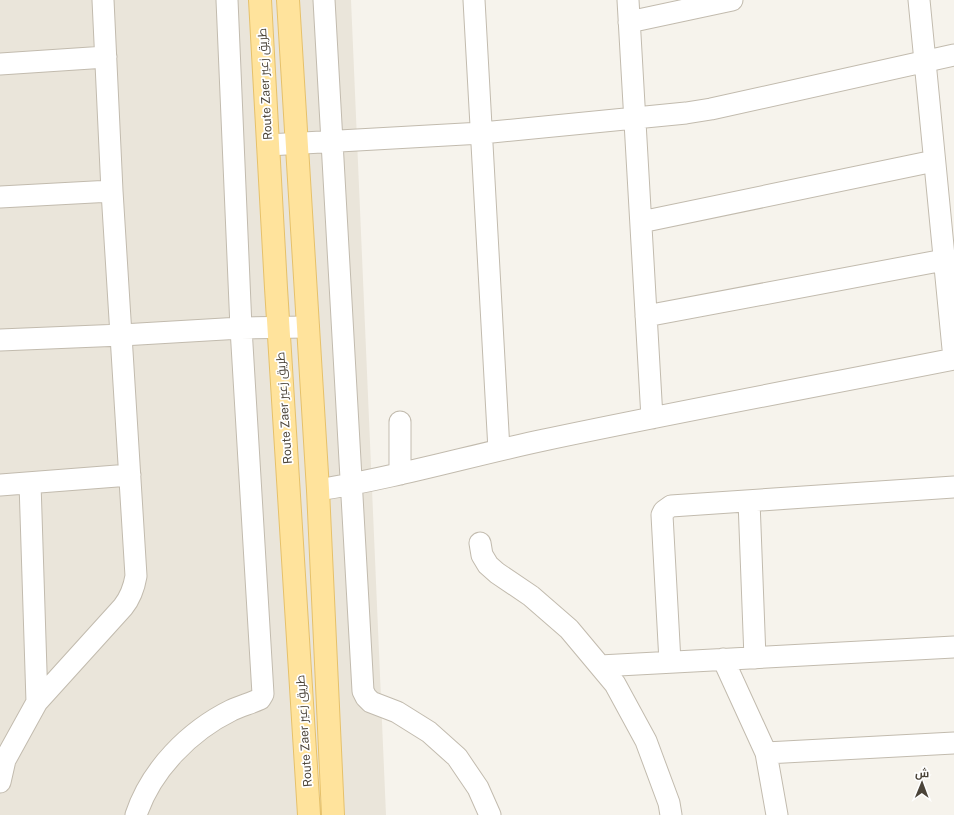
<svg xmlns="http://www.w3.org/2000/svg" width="954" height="815" font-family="'Public Sans',Cairo,sans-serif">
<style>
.residential{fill:#eae5da}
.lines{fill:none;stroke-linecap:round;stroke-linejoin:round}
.minor-casing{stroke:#c2bbae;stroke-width:23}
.major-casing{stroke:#e6c16a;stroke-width:24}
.minor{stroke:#fff;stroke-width:21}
.major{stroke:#ffe39c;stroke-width:22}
.labels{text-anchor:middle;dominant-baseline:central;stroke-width:3.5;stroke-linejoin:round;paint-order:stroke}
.street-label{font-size:12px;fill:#4b4439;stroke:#fff}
</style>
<rect width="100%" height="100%" fill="#f6f3ec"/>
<path class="residential" d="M0 0H351L386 815H0Z"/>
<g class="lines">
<g class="minor-casing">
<path id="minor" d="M324 0 363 691 366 697 371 702 397 712 429 732 457 757 478 788 490 815
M474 0 499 450
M628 0 652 418
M919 0 954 359
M629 22 732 0
M0 64 106 57
M268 145 482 133 686 113 711 109 954 55
M0 197 112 191
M641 222 934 161
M646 316 944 260
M0 340 122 335 241 328 308 327
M400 474V422
M30 483 37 702
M0 485 130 475
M318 490C395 478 469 456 544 440 681 411 817 386 954 359
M749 501 755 658
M480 543 482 555 488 565 497 573 531 596 569 629 615 684 646 741 669 803 671 815
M723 659 766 753 777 815
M670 662 662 515 664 511 671 506 954 487
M600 666 954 647
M766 753 954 743
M0 782 5 760 37 702 123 607C131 597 134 588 136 576L112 191 103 0
M136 815C151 770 189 731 232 710 241 706 251 703 260 699L263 694 241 328 227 0"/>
</g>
<g class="major-casing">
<path id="major" d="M260 0 276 288 309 815
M288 0 318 490 333 815"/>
</g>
<use href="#minor" class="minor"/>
<use href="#major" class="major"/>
</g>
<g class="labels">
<g class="street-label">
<text transform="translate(265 84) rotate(-93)">Route Zaer طريق زعير</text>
<text transform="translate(284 408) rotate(-94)">Route Zaer طريق زعير</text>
<text transform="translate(304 731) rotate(-94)">Route Zaer طريق زعير</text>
</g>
</g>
<g transform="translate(922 783) rotate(1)" stroke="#ffffff" stroke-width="3" paint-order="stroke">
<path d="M0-3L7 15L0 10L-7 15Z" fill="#4b4439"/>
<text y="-6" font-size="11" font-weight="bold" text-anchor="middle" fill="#4b4439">ش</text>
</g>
</svg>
